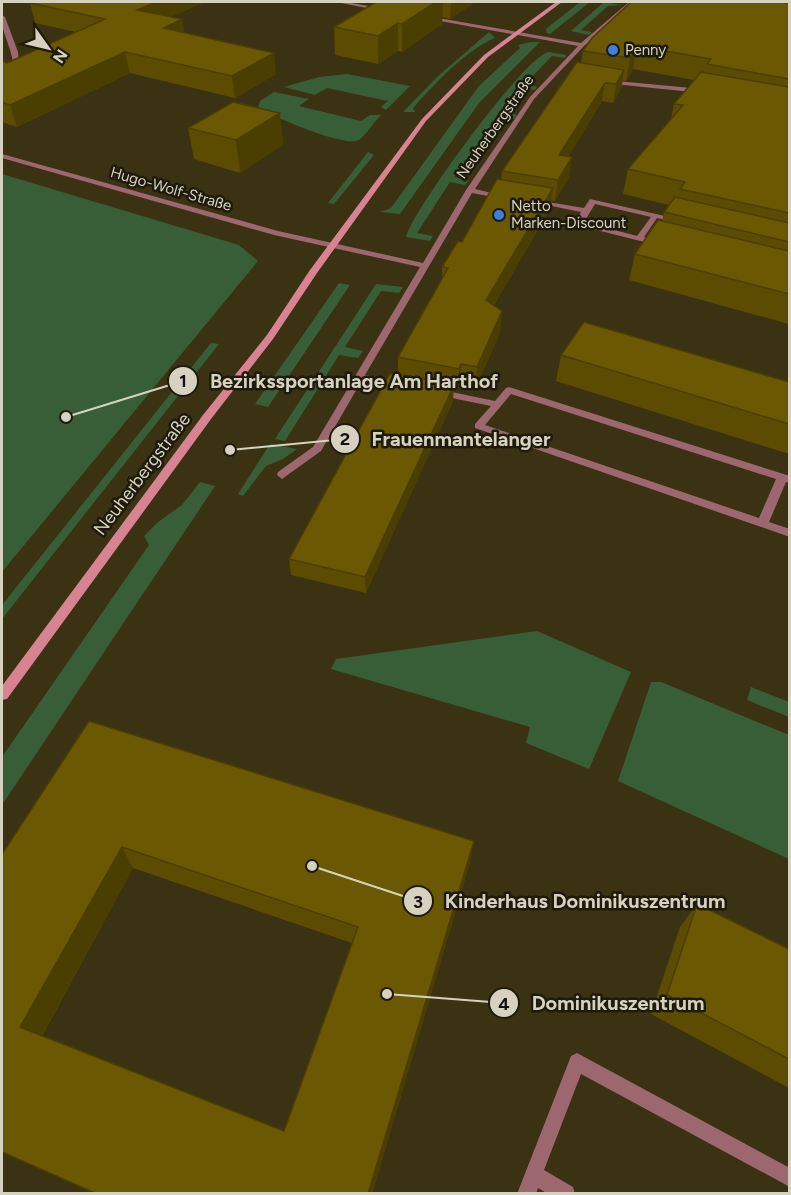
<svg xmlns="http://www.w3.org/2000/svg" width="791" height="1195" font-family="Figtree,sans-serif">
<style>
.green{fill:#385e37}
.lines{fill:none;stroke-linecap:round;stroke-linejoin:round}
.street{fill:#9d676f;fill-rule:evenodd}
.secondary{fill:#d88391;fill-rule:evenodd}
.wall{fill:#5c4c02;fill-rule:evenodd}
.shaded-wall{fill:#4b3e01}
.building{fill:#6b5802;stroke:#4b3e01;stroke-width:1.5;fill-rule:evenodd}
.shop-dot{fill:#3f7fe0;stroke:#1e1a0c;stroke-width:2}
.labels{text-anchor:middle;dominant-baseline:central;stroke-width:5;stroke-linejoin:round;paint-order:stroke}
.far-poi-label{font-size:15px;fill:#d7d2c0;stroke:#1e1a0c;text-anchor:start}
.far-street-label{font-size:15px;fill:#d7d2c0;stroke:#1e1a0c}
.street-label{font-size:18px;fill:#d7d2c0;stroke:#1e1a0c}
.leader{fill:none;stroke:#d7d2c0;stroke-width:2}
.callout-dot{fill:#d7d2c0;stroke:#1e1a0c;stroke-width:2}
.mark-label{font-size:18px;text-anchor:middle;font-weight:bold;fill:#111}
.callout-label{font-size:20px;text-anchor:middle;font-weight:bold;fill:#d7d2c0;stroke:#1e1a0c;stroke-width:5;stroke-linejoin:round;paint-order:stroke}
</style>
<rect width="100%" height="100%" fill="#3a3212"/>
<path class="green" d="M580 2H590L550 34 547 33 546 29Z
M604 2 622 5 608 6 581 30 592 32 589 35 571 31Z
M489 32 495 38C463 52 437 82 413 108L415 112H403L437 77Z
M531 42H540L479 103 400 214 380 212 391 208 479 86 520 48 518 45Z
M549 52 566 55 565 58 552 56 525 84 537 87 535 90 521 88 504 112 517 115 514 119 500 117 454 177 469 180 465 185 450 182 417 233 433 236 430 241 406 237C411 213 526 54 549 52Z
M347 74 410 86 386 110 381 107 388 101 327 88 315 95 284 87 319 77Z
M274 92 309 99 299 106 361 121 370 115H381C374 122 367 134 359 140 345 148 271 116 258 107L260 101Z
M368 152 374 155 334 204 328 203Z
M2 174 239 245 258 261 2 572Z
M339 283 350 285 268 407 255 404Z
M376 284 403 287 399 293 381 291 345 347 363 351 358 358 339 355 285 441 275 439Z
M211 343 219 344 2 619V605Z
M270 444 297 449 283 459 266 466 243 496 238 494Z
M200 482 215 486 2 805V757L149 545 144 536 158 522 182 505Z
M537 631 631 672 589 769 526 743 530 727 331 669 336 659Z
M651 682H661L789 735V859L618 781Z
M751 687 789 702V717L747 700Z"/>
<g class="lines">
<path class="street" d="M336 2H346L385 9 382 11Z
M629 2H635L584 46 534 99 475 189 508 197 504 199 472 193 365 375 402 382V386L362 380 321 451 282 479 277 475 278 472 313 447 420 267 274 235 2 158V154L278 231 423 263 466 190 530 97 578 46 429 19 427 16 581 43Z
M2 15 5 17 18 52 19 64 2 83V78L13 64C12 47 0 31 2 15Z
M606 80 702 89 705 91 702 93 604 83Z
M590 199 678 219 682 221 678 223 657 218 644 237 663 242V246H660L577 225 576 223 581 212 532 202 536 200 584 208ZM595 204 651 217 637 236 584 222Z
M509 387 790 476V483L786 482 769 522 790 529V537L475 428V424L491 406 437 395 432 392 437 389 495 401 506 388ZM511 394 776 479 759 518 485 425Z
M577 1053 790 1168V1187L581 1074 544 1170 573 1187 575 1194H548L538 1188 536 1194H517L571 1056Z"/>
<path class="secondary" d="M556 2H562L488 57 426 121 317 273 273 339 211 419 7 699 2 700V686L203 415 267 335 310 270 422 119 484 55Z"/>
</g>
<path class="wall" d="M205 2 170 17 182 19 184 33 276 74 235 98 130 73 17 127 2 122V61L7 63 76 32 35 23 30 3Z
M376 2H475L450 19 442 17V24L402 52 398 51 378 64 335 55 334 27Z
M631 2H789V324L629 280 635 254 662 221 664 212 669 205 623 194 628 169 671 119 674 104 694 80 633 69 626 81 623 80 621 89 613 103 602 101 568 157 569 177 555 201 551 200 550 209 494 305 500 333 475 389 459 386 457 391 453 390V401L366 593 291 575 289 559 398 374V357L442 279V267L462 242 501 180 502 171 581 63 583 51Z
M280 113 283 145 240 173 194 159 188 128Z
M561 355 789 382V454L556 381Z
M89 721 470 862 372 1194H95L2 1152V854ZM133 868 352 943 284 1131 42 1036Z
M697 904 789 949V1088L651 1014 680 927Z"/>
<path class="shaded-wall" d="M156 2H205L141 30 137 10Z
M436 2H443L442 24 402 52V24Z
M451 2H475L450 19Z
M182 19 186 40 164 28Z
M398 23V51L378 64V36Z
M637 46 633 69 626 81 630 58Z
M125 52 130 73 17 127 10 105Z
M274 53 276 74 235 98 232 76Z
M624 70 621 89 613 103 616 84Z
M605 83 602 101 557 175 559 155Z
M280 113 283 145 240 173 236 140Z
M572 157 569 177 555 201 558 180Z
M553 188 550 209 484 321 486 300Z
M502 311 500 333 475 389 477 367Z
M461 364 459 386 457 391 459 369Z
M454 385 453 401 366 593 365 577Z
M474 841 470 862 372 1194H368Z
M122 847 133 868 38 1042 20 1027Z"/>
<path class="building" d="M33 2H156L137 10 182 19 164 28 274 53 232 76 125 52 10 105 2 102V61L7 63 105 19 30 3Z
M376 2H436L402 24 398 23 378 36 334 27Z
M631 2H780L789 3V79L707 64 711 59 637 46 630 58 583 51 592 38Z
M577 62 624 70 616 84 605 83 559 155 572 157 558 180 502 171Z
M701 72 789 87V213L680 189 685 182 628 169 683 105 674 104Z
M233 102 280 113 236 140 188 128Z
M497 179 553 188 486 300 502 311 477 367 461 364 459 369 398 357 448 268 442 267 458 241 462 242Z
M675 197 789 223V242L664 212Z
M658 220 789 251V294L635 254Z
M584 322 789 382V424L561 355Z
M393 373 454 385 365 577 289 559 389 375Z
M89 721 474 841 368 1194H97L2 1152V854ZM122 847 358 927 284 1131 20 1027Z
M697 904 789 949V1059L667 995Z"/>
<g class="shop-dot">
<circle cx="613" cy="50" r="6"/>
<circle cx="499" cy="215" r="6"/>
</g>
<g class="labels">
<g class="far-poi-label">
<text x="625" y="50">Penny</text>
<text x="511" y="206">Netto<tspan x="511" dy="17">Marken-Discount</tspan></text>
</g>
<g class="far-street-label">
<text transform="translate(495 127) rotate(-55)">Neuherbergstraße</text>
<text transform="translate(171 189) rotate(16)">Hugo-Wolf-Straße</text>
</g>
<g class="street-label">
<text transform="translate(142 474) rotate(-53)">Neuherbergstraße</text>
</g>
</g>
<path class="leader" d="M66 417L183 381M230 450L345 439M312 866L418 901M387 994L504 1003"/>
<g class="callout-dot">
<circle cx="66" cy="417" r="6"/>
<circle cx="230" cy="450" r="6"/>
<circle cx="312" cy="866" r="6"/>
<circle cx="387" cy="994" r="6"/>
<circle cx="183" cy="381" r="15"/>
<circle cx="345" cy="439" r="15"/>
<circle cx="418" cy="901" r="15"/>
<circle cx="504" cy="1003" r="15"/>
</g>
<g class="mark-label">
<text x="183" y="387">1</text>
<text x="345" y="445">2</text>
<text x="418" y="908">3</text>
<text x="504" y="1010">4</text>
</g>
<g class="callout-label">
<text x="354" y="388">Bezirkssportanlage Am Harthof</text>
<text x="461" y="446">Frauenmantelanger</text>
<text x="585" y="908">Kinderhaus Dominikuszentrum</text>
<text x="618" y="1010">Dominikuszentrum</text>
</g>
<rect width="791" height="1195" fill="none" stroke="#d7d2c0" stroke-width="6"/>
<g transform="translate(48 48) rotate(124)" stroke="#1e1a0c" stroke-width="4.5" paint-order="stroke">
<path d="M0-4.5L10 22L0 15L-10 22Z" fill="#d7d2c0"/>
<text y="-9" font-size="16" font-weight="bold" text-anchor="middle" fill="#d7d2c0">N</text>
</g>
</svg>
